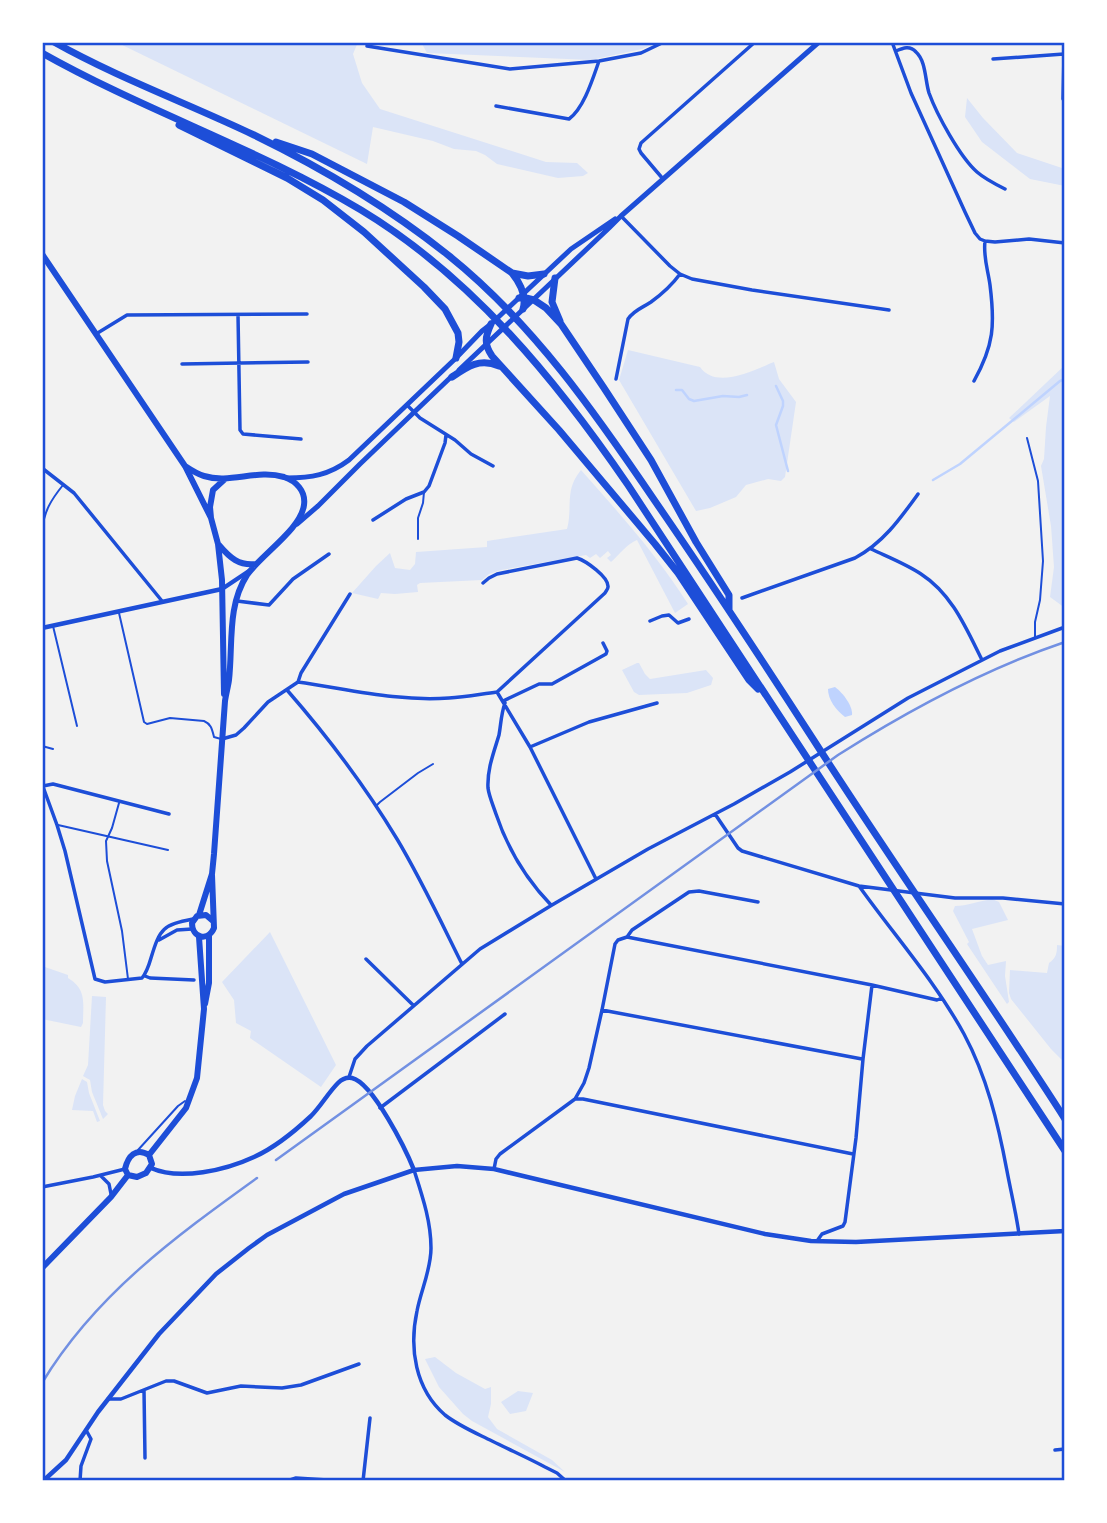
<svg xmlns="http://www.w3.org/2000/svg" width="1107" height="1523" font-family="Montserrat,sans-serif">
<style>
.green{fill:#dbe4f7}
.water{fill:#bfd3fe}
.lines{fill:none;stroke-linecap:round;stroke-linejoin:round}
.stream{stroke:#bfd3fe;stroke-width:2.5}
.service{stroke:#1d4ed8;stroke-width:2}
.minor{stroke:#1d4ed8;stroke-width:3.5}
.tertiary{stroke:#1d4ed8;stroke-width:4.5}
.secondary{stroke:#1d4ed8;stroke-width:5}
.primary{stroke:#1d4ed8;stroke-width:6}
.motorway{stroke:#1d4ed8;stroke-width:7}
.rail{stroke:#7290e2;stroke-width:2.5}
.neatline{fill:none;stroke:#1d4ed8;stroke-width:2.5}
</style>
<rect width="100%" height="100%" fill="#f2f2f2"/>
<path class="green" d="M116 42H358L353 54 362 83 380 109 546 162 577 163 588 173 583 176 558 178 497 164 485 155 476 151 454 149 433 141 373 127 367 164Z
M421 42H658L642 49 591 60 427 53Z
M967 98 983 118 1017 153 1065 169V186L1030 179 982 142 965 117Z
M628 350 700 367C716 390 754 370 774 362L779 379 796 402 785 477 781 481 768 479 746 485 736 497 710 508 696 511 619 380Z
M1065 365V608L1050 597 1054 567 1051 526 1041 466 1044 459 1046 427 1050 396 1014 422 1009 418Z
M581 470C619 513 657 555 688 604L675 613 637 540C627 544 620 554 611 562L607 558 611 555 608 551 600 558 596 554 590 558 586 555 501 570 489 574 482 580 420 583 417 585 418 592 395 594 381 593 378 599 352 593 376 566 390 553 395 568 410 570 415 564 416 552 487 547V541L567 529C573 507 564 490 581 470Z
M637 663H639L645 674 650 679 706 670 713 678 711 685 687 693 639 695 634 692 622 670Z
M992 899 999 902 1008 920 972 929 982 956 988 965 1006 961 1005 976 1009 1002 1007 1004 967 944 969 942 953 911 955 906C967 906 979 901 992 899Z
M270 932 336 1065 321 1087 250 1038 251 1031 236 1023 234 1000 222 982Z
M1057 945 1065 946V1060H1062L1051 1049 1011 999 1009 993 1010 970 1047 973 1049 963C1056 958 1057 954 1057 945Z
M42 966 68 975V978C87 989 83 1004 83 1023L81 1027 42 1019Z
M92 996 106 997 103 1105 105 1111 108 1114 103 1119 92 1092 90 1080 83 1076 88 1065Z
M82 1079 87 1082 89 1093 100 1121 97 1122 93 1111 72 1110 75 1096Z
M435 1357 456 1373 485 1389 491 1387V1404L488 1417 497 1429 552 1460 565 1472 472 1421 463 1414 439 1387 425 1359Z
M518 1391 533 1393 526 1411 510 1414 501 1402Z"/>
<path class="water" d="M835 687C843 693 853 706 852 715L845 717C836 710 828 700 828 689Z"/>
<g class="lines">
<path class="stream" d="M776 386 783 401V406L776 425 788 471
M676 390H682L689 399 694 401 723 396 739 397 747 395
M933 480 960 464 1060 381 1065 379"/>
<path class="service" d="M1027 438 1038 481 1043 561 1040 600 1035 622V637
M42 531C44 511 51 500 63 485
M418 539V518L423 503 424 492
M119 613 144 722 147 724 170 718 204 721C211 724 212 729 214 737L221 739
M53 626 77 726
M42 746 53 749
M119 803 112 828 106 841 107 861 122 931 128 979
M377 805 380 802 418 773 433 764
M58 825 168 850
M138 1150 178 1106 185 1101"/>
<path class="minor" d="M892 42 911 93 965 212 975 233 980 239 985 241
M367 46 510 69 599 61 641 53 664 42
M896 51C903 48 910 45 916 52 926 61 925 80 929 93 937 115 960 157 977 172 985 179 995 184 1005 189
M993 59 1064 54
M1063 99 1064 55
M496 106 569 119C584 108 593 78 599 61
M663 179 641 153 639 149 641 143 755 42
M621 216 670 266 680 274 692 279 752 290 889 310
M985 241 995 242 1029 239 1065 243
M238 315 240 430 243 434 301 439
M96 334 127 315 307 314
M182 364 308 362
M616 379 628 319C634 310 642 308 651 302 662 294 672 285 680 274
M974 381C994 345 995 325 990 285 988 270 983 257 985 241
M407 405 420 418 455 440 471 454 493 466
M42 468 74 493 162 601
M373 520 406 499 424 492 429 486 445 443 446 435
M871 549C888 557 906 564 921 574 952 594 966 628 982 660
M483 583 489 578 497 574 577 558C586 561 609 577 608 587 608 589 606 591 605 593L497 692
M742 598 855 558C883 543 900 519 918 494
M237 601 269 605 293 579 329 554
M650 621 662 616 669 615 678 623 689 619
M298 682 301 673 350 594
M287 690C328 737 365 786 397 839 421 879 441 922 462 964
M503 701 539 684H552L606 654 607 651 603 643
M505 703C501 714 501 724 499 735 494 752 487 769 488 788 489 796 493 805 496 814 508 850 525 878 551 905
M222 739 236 735 244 728 268 702 298 682C348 689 398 702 449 698 465 697 481 694 497 692L530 747 596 879
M530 747 589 722 657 703
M42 784 57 825 65 851 95 979 105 982 142 978C147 972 149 965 151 958 160 928 163 925 193 919
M43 786 53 784 169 814
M715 814 738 848 742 851 859 886 955 898H1003L1065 904
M859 886C894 935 935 981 964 1034 987 1077 998 1123 1007 1171 1011 1192 1016 1213 1019 1234
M627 937 872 985 937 1000 942 998
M159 940 177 930 192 929
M366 959 413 1005
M145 976 150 978 194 980
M602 1010 862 1059
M349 1077 355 1059 367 1046 480 949 552 905 648 849 734 804 790 772 908 698 1000 651 1065 627
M575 1099H583L853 1154
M380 1108 505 1014
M494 1169 496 1159 500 1154 575 1099 584 1083 589 1068 602 1010 615 944 618 940 627 937 632 930 689 892 699 891 758 902
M414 1170C422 1195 431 1221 431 1248 431 1270 421 1290 417 1311 409 1348 415 1389 445 1415 459 1426 476 1433 492 1441 510 1450 528 1458 545 1467L557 1473 566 1481
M101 1176 109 1184 111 1194
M42 1187 93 1177 125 1169
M817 1241 822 1234 843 1226 845 1222 856 1138 863 1059 872 985
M144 1390 145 1458
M108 1399H121L166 1381H174L207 1393 241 1386 282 1388 301 1385 359 1364
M1055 1450 1065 1449
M80 1481 81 1466 91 1439 86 1430
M287 1481 296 1478 343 1481
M363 1481 370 1418"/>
<path class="tertiary" d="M42 628 222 589 249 571
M151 1168C180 1181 226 1170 254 1157 274 1148 295 1131 311 1116 321 1106 328 1093 338 1083 342 1079 347 1077 352 1078 373 1083 406 1150 414 1170
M43 1481 66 1460 98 1412 159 1334 216 1274 249 1248 267 1235 344 1194 414 1170 457 1166 494 1169 765 1234 811 1241 856 1242 1065 1231"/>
<path class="secondary" d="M459 370 609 228 621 216 819 42
M287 478C311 478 329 475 349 460L456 358 482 331 491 324 571 249 615 219
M297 524 318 506 360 464 452 376"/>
<path class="primary" d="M42 254 185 466 211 518
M185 466C191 470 197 474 204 476 230 484 257 469 284 477 296 481 306 491 304 505 301 529 262 554 247 575 227 606 233 644 229 680 228 687 226 694 225 701L214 854 212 874 199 915
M219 545C230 558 239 566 256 564
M224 694 222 580 218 544 211 518 210 507 213 490 225 479
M212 875 214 928C208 942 192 938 192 923L197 916 206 915 213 921
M205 1004 209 983V936
M149 1155 186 1108 197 1078 204 1009 199 937
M128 1175 125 1169C128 1156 136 1147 149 1155
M128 1175 137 1177 146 1173 152 1164 149 1155
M42 1268 111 1197 128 1175"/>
<path class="motorway" d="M54 42C118 78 187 103 254 135 322 168 388 207 448 255 533 323 596 414 657 504 710 581 762 660 813 739 895 867 983 991 1065 1119
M42 53C145 111 259 149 361 210 472 277 556 380 628 485L1065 1151
M179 125 287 178 323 200 364 232 424 287 445 309 458 333 459 342 456 358
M276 142 312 154 404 202 458 236 512 273 528 276 544 274
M512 273C520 283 527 296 523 309
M555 278 552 302 560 321
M519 298H526L534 300 546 308 561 324 604 388 651 460 696 542 729 595V610
M491 324C485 337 484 344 492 356L559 430 655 544 678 573 749 680 758 689
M452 377C468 366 480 358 499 366"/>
<path class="rail" d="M276 1160 838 755C909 710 985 669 1065 642
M42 1383C95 1295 175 1237 257 1178"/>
</g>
<rect width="1107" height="1523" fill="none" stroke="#ffffff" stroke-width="88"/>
<rect x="44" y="44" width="1019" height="1435" class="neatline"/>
</svg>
